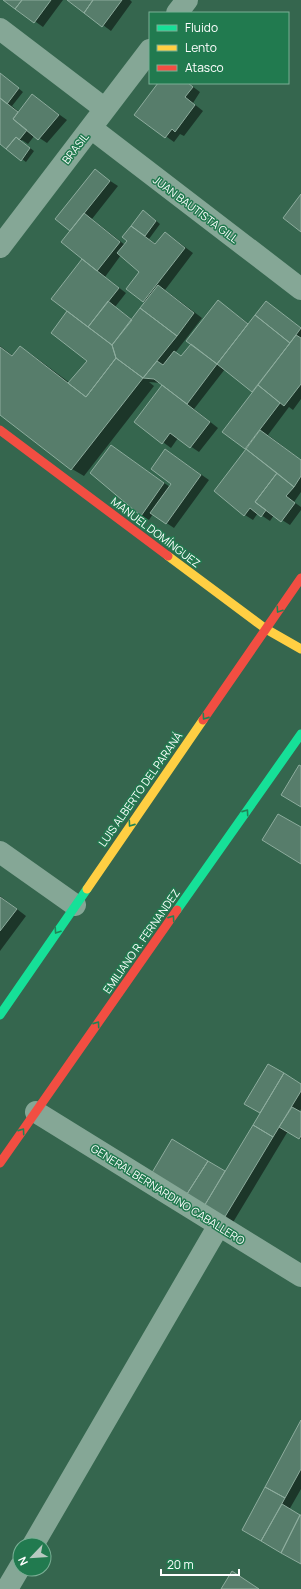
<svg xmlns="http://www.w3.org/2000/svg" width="301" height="1589" font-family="Manrope,sans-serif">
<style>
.shadow{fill:#0007;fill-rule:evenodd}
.building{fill:#577d6b;stroke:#8dac9d}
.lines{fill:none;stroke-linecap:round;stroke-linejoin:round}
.street{stroke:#85a796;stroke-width:22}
.fast{stroke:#16e098;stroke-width:9}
.slow{stroke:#ffcf43;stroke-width:9}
.jam{stroke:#f24e42;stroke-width:9}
.oneway{stroke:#208456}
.labels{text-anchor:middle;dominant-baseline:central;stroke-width:3;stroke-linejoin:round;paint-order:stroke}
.street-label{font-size:11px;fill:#fff;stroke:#217a4f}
</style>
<rect width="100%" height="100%" fill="#35664e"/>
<path class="shadow" d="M5 0H63L43 27Z
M69 0H130L132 2 111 31Z
M0 73 23 92 12 106 19 112 32 95 67 120 47 143 35 135 28 144 22 140 21 141 34 151 26 162 0 143Z
M159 83H188L200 92 193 103 203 111 184 136 180 134 174 142 136 115Z
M95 171 118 186 92 219 125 245 128 241 132 227 135 229 148 214 160 224 149 239 156 244 166 233 193 253 165 290 202 318 175 353 182 357 193 344 218 301 249 324 266 302 301 328V399L293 410 289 407 268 435 301 460V492L294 502 301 507V510L290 525 274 515 270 521 258 513 253 520 245 515 247 450 223 432 254 391 225 369 194 409 218 428 199 452 178 438 171 448 135 422 163 385 161 383 149 382 154 386 84 476 72 469 0 413V346L13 356 20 347 31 354 70 383 88 361 69 311 52 299 83 259 72 231ZM121 255 140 271 127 289 146 303 133 320 115 307 126 293 105 277ZM119 353 88 397H85Z
M112 446 170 487 173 483 166 450 209 480 174 528 153 514 149 520 141 515Z
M0 896 26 916 0 951Z
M269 1065 301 1084V1109L299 1112 301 1113V1139L288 1131 232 1224 151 1175 172 1140 226 1172 261 1113 245 1104Z
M301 1422V1489L289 1510 301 1517V1564L243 1530Z"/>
<path class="building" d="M3 0H22L15 9Z
M22 0H51L34 23 15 9Z
M67 0H93L84 13Z
M93 0H122L102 27 84 13Z
M0 73 19 88 7 104 0 98Z
M158 83H188L193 87 185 97 195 105 175 132 172 129 165 138 134 115Z
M32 94 59 115 38 140 13 119Z
M0 98 18 112 13 119 27 130 19 140 16 137 6 149 0 144Z
M16 137 30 148 21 161 6 149Z
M95 169 110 181 70 231 55 219Z
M301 194V232L283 218Z
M143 210 156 221 145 236 131 226Z
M84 213 120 242 97 271 61 242Z
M131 226 155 244 165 232 185 248 143 302 126 289 139 272 117 253 127 241 122 237Z
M82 259 119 288 88 327 51 299Z
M158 285 194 313 177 336 140 308Z
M218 300 248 324 217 364 186 341Z
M108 301 132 320 112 345 88 327Z
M266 301 301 328 290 343 255 315Z
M140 308 177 336 143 378 116 358 112 345Z
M67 311 112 345 116 358 86 397 68 383 87 361 51 333Z
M255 315 290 343 252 392 217 364Z
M296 335 301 338V384L284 406 258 385Z
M191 344 217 364 187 404 154 379 143 378 157 361 163 365 174 351 181 356Z
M20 346 86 397 116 358 143 378 71 470 0 415V347L12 356Z
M162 385 210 422 190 448 170 433 162 444 134 422Z
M258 385 280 403 245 449 222 432Z
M260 430 301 460V476L294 487 246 449Z
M111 445 164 483 141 516 90 473Z
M165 449 201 475 166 524 150 513 171 484 151 469Z
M246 449 277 473 255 502 266 510 261 517 250 508 244 516 214 491Z
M277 473 294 487 286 496 295 503 281 522 255 502Z
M299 765 301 766V807L281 795Z
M278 814 301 827V864L262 840Z
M0 897 17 909 0 931Z
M268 1064 284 1073 260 1113 244 1104Z
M284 1073 301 1084V1091L273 1137 253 1125Z
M292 1107 301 1112V1136L299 1139 279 1127Z
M253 1125 273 1137 223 1220 203 1208Z
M172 1139 208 1161 185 1197 150 1176Z
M208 1161 225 1171 203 1208 185 1197Z
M301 1420V1469L285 1498 265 1487Z
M265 1487 285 1498 261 1541 242 1530Z
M282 1504 300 1515 281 1553 261 1541Z
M300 1515H301V1564L281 1553Z
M232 1571 259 1589H221Z"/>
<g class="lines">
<path class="street" d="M177 13 187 0
M0 29 105 109
M91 128 301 289
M0 247 150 50
M0 852 75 905
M36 1112 301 1276
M33 1545 219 1225
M7 1589 20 1567"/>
<path class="fast" d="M177 910 301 734
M0 1015 87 889"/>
<path class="slow" d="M168 556 266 629 301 649
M87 889 203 720"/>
<path class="jam" d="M0 430 168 556
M203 720 301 578
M0 1163 177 910"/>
</g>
<defs><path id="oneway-chevron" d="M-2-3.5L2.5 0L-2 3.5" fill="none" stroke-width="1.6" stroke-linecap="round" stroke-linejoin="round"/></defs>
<g class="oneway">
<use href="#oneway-chevron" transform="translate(279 610) rotate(124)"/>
<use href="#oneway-chevron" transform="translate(205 717) rotate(125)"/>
<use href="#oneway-chevron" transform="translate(246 812) rotate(-55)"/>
<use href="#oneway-chevron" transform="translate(131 824) rotate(125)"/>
<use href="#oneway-chevron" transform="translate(172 918) rotate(-55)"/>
<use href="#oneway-chevron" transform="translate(57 931) rotate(124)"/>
<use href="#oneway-chevron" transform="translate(97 1024) rotate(-55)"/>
<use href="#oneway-chevron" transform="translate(22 1131) rotate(-55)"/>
</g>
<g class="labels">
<g class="street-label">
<text transform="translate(75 148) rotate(-52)">BRASIL</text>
<text transform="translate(196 209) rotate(37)">JUAN BAUTISTA GILL</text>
<text transform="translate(156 532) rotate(37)">MANUEL DOMÍNGUEZ</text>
<text transform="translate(140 789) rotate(-55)">LUIS ALBERTO DEL PARANÁ</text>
<text transform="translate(141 941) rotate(-55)">EMILIANO R. FERNANDEZ</text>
<text transform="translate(168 1194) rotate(32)">GENERAL BERNARDINO CABALLERO</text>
</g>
</g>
<rect x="149" y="12" width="140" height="72" fill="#217a4f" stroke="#7aaf95"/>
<rect x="157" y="25" width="20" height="6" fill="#16e098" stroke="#7aaf95"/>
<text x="185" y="32" font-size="12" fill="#ffffff">Fluido</text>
<rect x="157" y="45" width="20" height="6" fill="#ffcf43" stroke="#7aaf95"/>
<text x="185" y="52" font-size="12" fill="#ffffff">Lento</text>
<rect x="157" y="65" width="20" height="6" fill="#f24e42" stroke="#7aaf95"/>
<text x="185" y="72" font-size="12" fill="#ffffff">Atasco</text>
<g transform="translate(32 1557) rotate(245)"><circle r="19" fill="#217a4f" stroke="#7aaf95"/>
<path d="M0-3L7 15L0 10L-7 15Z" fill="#b8c9c1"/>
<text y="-6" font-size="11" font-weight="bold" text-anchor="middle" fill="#ffffff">N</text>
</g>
<path d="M161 1569v6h78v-6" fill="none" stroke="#ffffff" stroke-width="2"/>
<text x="167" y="1569" font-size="12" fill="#ffffff" stroke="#217a4f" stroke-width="3" paint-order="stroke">20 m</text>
</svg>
